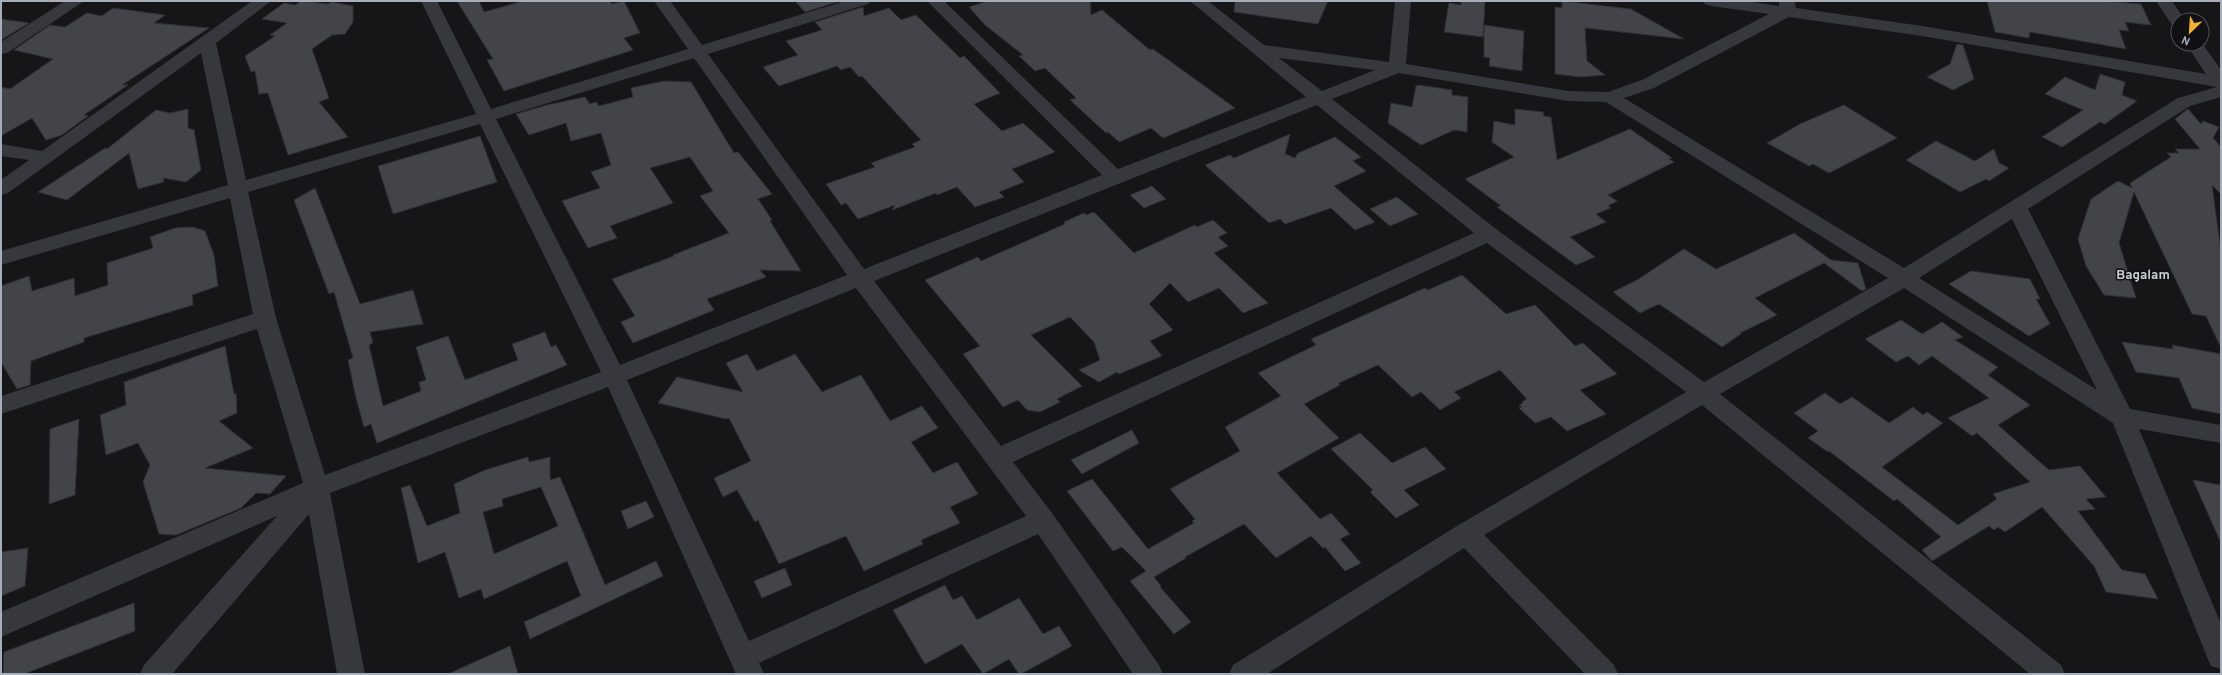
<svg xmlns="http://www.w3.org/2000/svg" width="2222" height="675" font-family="Overpass,sans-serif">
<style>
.building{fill:#424449;stroke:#303035;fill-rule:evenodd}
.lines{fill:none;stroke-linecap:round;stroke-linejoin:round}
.minor{fill:#37383e;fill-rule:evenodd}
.labels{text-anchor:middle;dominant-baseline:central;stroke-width:3;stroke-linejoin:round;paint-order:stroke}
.quarter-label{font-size:13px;font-weight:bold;fill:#c9cdd4;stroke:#111114}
</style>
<rect width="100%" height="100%" fill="#161619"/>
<path class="building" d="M301 1 328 4 331 2 353 6V22L345 34 332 35 312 49 329 98 319 102 348 137 288 155 268 93 259 94 255 71 251 72 245 56 275 36 270 35 287 23 262 19 284 3 295 5Z
M457 1H479L484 12 523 1H610L612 4 624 1 640 33 624 38 633 50 504 91 487 60 493 59Z
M795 1H840L805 12Z
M988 1H1090L1091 15 1102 10 1150 50 1153 49 1235 108 1163 138 1151 128 1119 142 1108 132 1106 133 1070 100 1076 98 1045 68 1035 71 1019 56 1023 55 985 25 969 7Z
M1235 1H1328L1318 24 1234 12Z
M1461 1H1485L1483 37 1444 32 1449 3 1461 5Z
M1562 1 1631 9 1684 39 1585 28 1587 61 1605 75 1580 77 1555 74V7L1562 8Z
M1987 1H2102L2141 4 2151 25 2125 22 2129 31 2119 30 2126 49 2030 32 2029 38 1995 32Z
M863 7 864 16 889 8 901 20 916 15 960 58 964 56 1000 93 974 104 1002 131 1023 123 1055 152 1012 169 1024 182 999 192 1004 197 975 207 957 187 937 195 936 193 892 210 895 205 858 219 846 203 841 205 826 184 875 167 871 163 915 147 912 144 921 140 862 76 859 77 850 67 841 70 837 66 779 86 763 67 798 55 786 41 822 30 815 22Z
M113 8 165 15 154 23 209 28 122 85H128L84 115 88 116 62 135 46 140 32 118 1 136V87L10 89 53 59 14 50 50 25 65 27 87 13 102 16Z
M1 19 29 23 1 40Z
M1484 25 1524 31 1522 71 1489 66 1490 58 1484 57Z
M1957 44 1963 45 1974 79 1953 90 1927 77 1950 64Z
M2100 74 2125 82 2122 95 2137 101 2105 124 2100 122 2062 147 2042 137 2083 110 2045 94 2065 77 2095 90Z
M664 81 691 82 734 153 738 152 772 194 758 199 772 220 770 221 801 271 760 270 766 277 707 299 714 310 633 343 621 322 635 316 612 279 674 256 673 255 729 233 700 196 713 191 690 157 650 168 673 203 610 226 617 238 588 248 562 201 600 188 591 172 611 165 601 133 571 141 566 123 529 135 516 114 547 105 585 97 590 104 596 102 599 106 633 97 631 88Z
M1419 85 1452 90V95L1468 97 1467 132 1454 130 1421 145 1388 123 1391 103 1412 107 1416 86Z
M1844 105 1897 138 1829 173 1813 164 1809 166 1767 143 1800 124Z
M188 109V128L194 130 201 170 186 182 163 178 164 182 138 189 129 153 67 200 38 192 105 148 107 149 156 110 170 113Z
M1515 109 1543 112 1544 116 1551 117 1557 160 1630 129 1672 158 1669 159 1674 162 1608 195 1617 201 1608 206 1611 208 1596 214 1606 222 1570 237 1595 257 1576 265 1497 207 1501 206 1465 179 1514 157 1492 142 1494 121 1515 125Z
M2188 109 2201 124 2203 121 2219 127 2213 138 2221 147V194L2212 185 2221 252V348L2206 316 2192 314 2134 192 2119 243 2136 298 2104 295 2086 266 2078 239 2091 199 2118 181 2132 188 2130 183 2171 157 2167 153H2179L2175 149H2200L2175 119Z
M1290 134 1285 154 1295 158 1298 153 1335 137 1361 157 1353 161 1366 171 1334 186 1375 222 1355 230 1331 208 1285 224 1280 219 1269 223 1205 165 1230 155 1234 158Z
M480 136 497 182 393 214 378 166Z
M1936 141 1975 161 1994 149 1999 163 2009 168 1989 181 1986 179 1960 192 1906 160Z
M1152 186 1166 199 1144 208 1130 195Z
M315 188 360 304 413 290 423 324 370 332 373 343 369 345 383 406 421 391 419 382 426 380 416 347 448 336 465 380 518 360 512 344 545 332 551 347 556 345 567 365 377 443 371 424 364 427 356 398 348 360 353 358 334 292 329 294 294 200Z
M1397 197 1418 214 1390 226 1370 209Z
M1094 212 1134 253 1195 225 1197 227 1213 220 1227 233 1218 237 1228 246 1214 253 1268 303 1243 313 1219 288 1188 302 1170 283 1149 304 1173 330 1150 341 1162 356 1119 374 1117 372 1099 382 1079 370 1100 360 1094 342 1070 317 1031 335 1082 386 1057 399 1060 402 1040 412 1027 410 1018 400 1003 407 963 354 980 346 925 280 978 257 981 261 1065 224 1064 222 1084 213 1086 215Z
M193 227 205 231 214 255 218 286 192 295 193 305 84 338V342L31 361 30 385 17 389 1 362V286L29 276 32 291 74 278 75 296 108 285 107 263 153 248 150 237 175 228Z
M1794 233 1831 260 1858 263 1866 289 1862 291 1824 263 1755 298 1777 315 1740 333 1741 334 1722 347 1659 304 1640 313 1613 292 1637 280 1684 249 1716 269Z
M1971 271 2030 279 2040 299H2036L2050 324 2029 336 1949 284Z
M1462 275 1506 314 1535 305 1575 346 1583 343 1617 374 1580 390 1606 414 1567 431 1551 417 1535 423 1519 408 1522 407 1519 405 1523 403 1522 402 1527 399 1500 370 1454 392 1461 398 1440 410 1421 392 1412 397 1378 365 1339 383 1340 385 1304 404 1339 438 1277 473 1320 519 1331 513 1350 534 1340 539 1361 563 1345 571 1325 547 1323 548 1311 536 1276 558 1244 524 1185 557 1186 558 1154 577 1161 586 1160 587 1191 622 1174 634 1130 581 1146 571 1122 547 1113 551 1067 491 1092 479 1148 549 1194 523 1192 521 1195 519 1170 489 1240 451 1225 427 1281 396 1258 373 1316 345 1311 339 1425 288 1428 290Z
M1901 320 1922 334 1942 322 1963 337 1955 340 1998 367 1988 375 2030 405 1998 425 2049 470 2080 466 2106 497 2086 499 2095 509 2078 511 2122 570 2145 574 2158 599 2106 592 2094 566 2042 507 2005 532 1998 527 1994 530 1989 526 1932 561 1922 550 1941 537 1897 499 1894 501 1829 451 1828 452 1808 438 1818 431 1794 413 1825 393 1840 404 1852 397 1889 423 1913 407 1923 415 1927 412 1943 423 1882 467 1958 525 1997 499 1993 494 2030 482 1977 433 1972 436 1948 418 1989 398 1932 356 1919 365 1908 356 1896 362 1865 339Z
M2122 342 2173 349 2172 345 2221 354V414L2192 408 2179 378 2136 372Z
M225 346 234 394 236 393 237 413 219 421 253 448 205 468 286 476 270 494 256 493 241 508 176 535 159 534 143 482 150 465 138 443 106 455 100 415 126 405 124 382Z
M747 354 757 371 795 354 822 392 861 375 890 421 922 406 938 428 911 442 933 473 957 462 978 494 950 507 960 523 921 540 923 544 864 571 846 536 779 564 758 520 755 522 737 490 723 497 714 478 751 461 729 418 726 419 658 403 677 377 743 392 726 363Z
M79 419 75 495 49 504 50 429Z
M1132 430 1139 443 1082 474 1071 460Z
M1360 433 1392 463 1425 447 1446 469 1404 490 1419 505 1396 518 1370 492 1373 490 1331 449Z
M528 457 529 462 550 457V480L560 477 605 585 656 561 663 576 530 639 524 622 581 596 567 561 484 599 481 589 459 598 445 552 418 563 401 488 410 485 427 526 460 513 454 484 485 470ZM541 487 558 526 494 554 483 512 503 506 502 499Z
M2193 480 2221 485V543Z
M646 501 654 517 628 529 621 511Z
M28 548 25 586 1 596V552Z
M785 568 792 585 762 598 754 581Z
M945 585 953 600 962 596 977 620 1019 598 1043 634 1059 626 1072 646 1021 674H1019L1009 659 983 674 962 644 925 664 893 610Z
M134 603 135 631 24 674H3L4 652Z
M510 646 518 674H448Z"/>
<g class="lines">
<path class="minor" d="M65 1H84L7 53 1 54V42Z
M252 1H271L216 43 246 180 476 114 421 1H437L491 109 688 49 654 1H670L702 45 845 1H870L868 4 708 54 864 269 1102 175 927 1H944L1118 169 1306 97 1190 1H1208L1264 45 1389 62 1395 1H1411L1406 64 1568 91 1608 92 1642 80 1769 14 1711 6 1705 4 1703 1H1745L1779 6V1H1795L1796 8 1922 26 2206 74 2186 44 2202 43 2221 70V97L2190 106 2028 209 2130 409 2221 425V443L2139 429 2221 624V669L2211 666 2207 657 2113 423 1904 288 1720 394 2061 665 2065 674H2030L1702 405 1484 535 1614 665 1618 674H1585L1464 548 1267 674H1229L1233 665 1457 526 1686 392 1487 243 1013 462 1052 513 1159 665 1163 674H1133L1038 534 759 663 764 674H736L608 387 330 493 365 674H337L309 514 172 674H140L144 665 277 516 1 637V612L303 483 257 329 1 414V396L253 314 230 198 1 265V251L228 185 201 53 8 193 1 195V180L29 160 1 156V144L42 151ZM1789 17 1922 36 2217 87 2178 98 1904 268 1624 98 1654 88ZM694 58 847 275 620 365 496 119ZM1279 58 1375 70 1322 91ZM1399 73 1568 101 1606 102 1888 278 1704 382 1496 229 1332 99ZM1317 105 1474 233 1001 446 874 281ZM480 124 601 372 325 475 276 318 248 192ZM2012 219 2097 390 1919 278ZM856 288 1026 516 749 641 627 380Z
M2156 1H2172L2185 20H2178V27L2172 25Z"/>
</g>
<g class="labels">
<g class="quarter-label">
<text x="2143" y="276">Bagalam</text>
</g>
</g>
<rect width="2222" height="675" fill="none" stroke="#a8aeb9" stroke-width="4"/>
<g transform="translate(2190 32) rotate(205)"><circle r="19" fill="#111114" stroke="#4d5056"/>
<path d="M0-3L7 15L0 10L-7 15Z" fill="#f3b134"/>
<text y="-6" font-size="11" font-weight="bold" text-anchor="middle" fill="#a8aeb9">N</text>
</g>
</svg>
